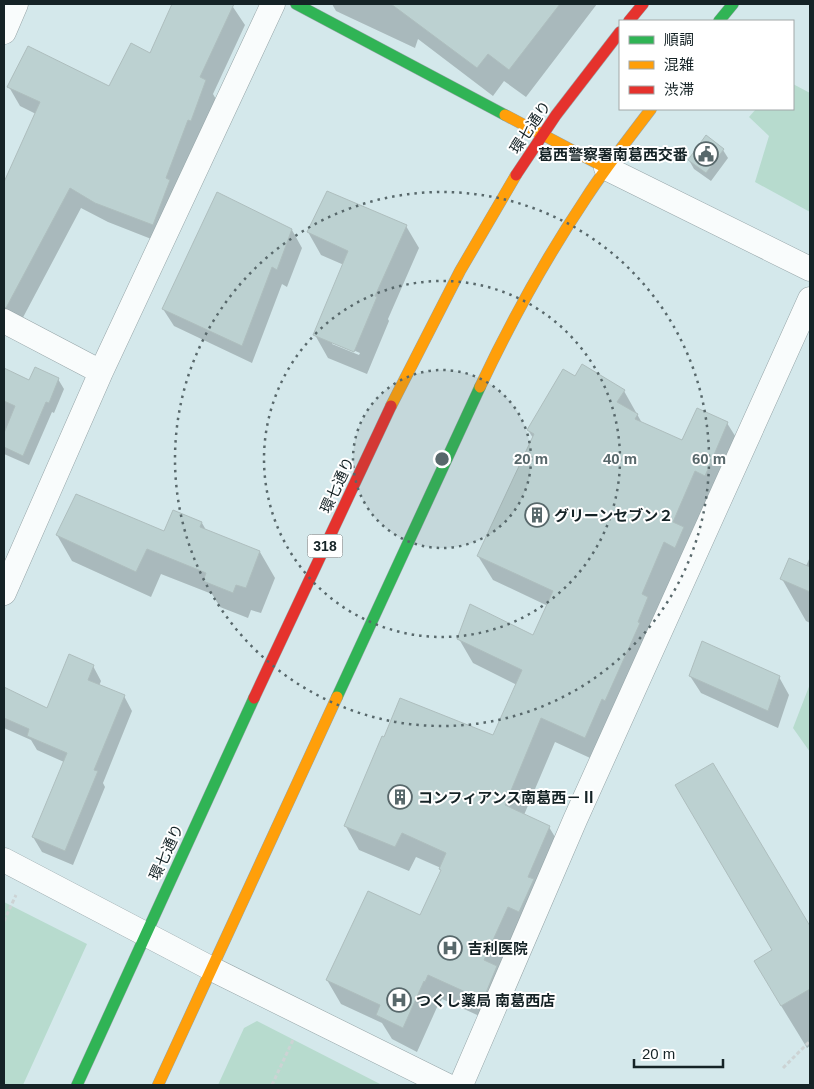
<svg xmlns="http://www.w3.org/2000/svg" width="814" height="1089" font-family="Helvetica,'Noto Sans JP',sans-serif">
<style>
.green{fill:#b7dbce}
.shadow{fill:#0003;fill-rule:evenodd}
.building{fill:#bcd1d1;stroke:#aebebe}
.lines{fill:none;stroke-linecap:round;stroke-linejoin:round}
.street-casing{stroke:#96a5a8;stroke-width:25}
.fast-casing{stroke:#96a5a8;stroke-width:12}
.slow-casing{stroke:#96a5a8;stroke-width:12}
.jam-casing{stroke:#96a5a8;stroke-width:12}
.path{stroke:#ccd3d4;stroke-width:3;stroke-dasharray:4 2.5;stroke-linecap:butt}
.street{stroke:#f9fcfc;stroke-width:24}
.fast{stroke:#30b455;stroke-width:11}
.slow{stroke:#ff9f0a;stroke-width:11}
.jam{stroke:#e5322d;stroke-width:11}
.ring{fill:none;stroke:#58686b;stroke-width:2.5;stroke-dasharray:2.5 5}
.labels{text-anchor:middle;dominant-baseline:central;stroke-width:4;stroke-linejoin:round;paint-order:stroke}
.shield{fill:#fff;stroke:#5b6567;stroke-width:1}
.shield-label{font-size:14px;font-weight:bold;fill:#152326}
.street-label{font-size:15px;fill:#152326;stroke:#fff}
.poi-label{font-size:15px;font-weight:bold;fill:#152326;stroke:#fff;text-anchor:start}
.centre{fill:#58686b;stroke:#fff;stroke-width:2.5}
.ring-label{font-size:15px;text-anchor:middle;font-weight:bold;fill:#58686b;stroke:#fff;stroke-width:4;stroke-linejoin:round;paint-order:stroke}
</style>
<rect width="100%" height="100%" fill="#d4e8eb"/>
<path class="green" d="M793 84 810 93V212L755 182 769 136 749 117 756 109H793Z
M810 684V752L793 728Z
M4 902 87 944 23 1085H4Z
M257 1021 382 1085H218L244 1028Z"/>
<path class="shadow" d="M174 4H231L245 25 213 94 217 101 164 244 108 222 81 208 19 325 4 317V215L8 207 4 200V185L36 114 20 106 9 87H110L150 54Z
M332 4H597L526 97 504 81 493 96 418 39 415 48 336 11Z
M723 150 728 158 711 181 694 169 689 160Z
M406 226 419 248 388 319 389 321 367 374 328 358 315 335 344 265 321 255 308 232ZM332 341 360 353 359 355 332 344Z
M292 230 302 248 287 287 282 284 252 363 174 326 163 309Z
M4 369 30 382 58 379 64 389 54 413 52 412 29 465 4 454Z
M575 378 624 391 642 423 682 442 727 423 742 447 599 762 555 742 524 815 549 827 564 852 497 1024 442 999 439 1005H438L417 1052 392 1039 382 1023 341 1004 327 980 420 917 442 871 441 868 416 857 409 871 359 850 345 825 494 737 517 685 473 663 459 639 534 636 548 606 493 580 478 556 533 438 528 430Z
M202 523 206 530 260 552 275 578 261 613 251 610 248 618 220 607 212 594 161 574 151 597 72 561 57 535 165 533Z
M810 557V623L806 621 782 579 806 566Z
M93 666 101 681 99 686 124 696 132 711 103 783 105 787 73 865 42 852 33 837 64 762 37 750 31 740 4 728V689L48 709Z
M690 676 779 677 789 695 778 728 701 693Z
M712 764 810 928V1046L807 1048 780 1004 774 950Z"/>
<path class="building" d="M172 4H234L200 77 206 80 191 121 188 120 166 178 170 180 153 225 95 203 70 188 6 308 4 307V182L40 102 7 87 28 46 109 86 131 43 150 53Z
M391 4H560L509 70 488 54 477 68Z
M706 135 724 149 706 173 688 160Z
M327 191 407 225 375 296 377 297 354 352 313 335 348 251 307 232Z
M217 192 292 229 277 270 272 267 242 346 162 309Z
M582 364 625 390 617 402 638 414 635 419 682 440 697 408 728 422 705 476 695 471 673 522 684 527 675 548 664 542 642 594 648 597 638 622 640 623 605 701 602 699 585 738 541 718 505 805 550 826 528 877 534 879 519 912 508 907 484 960 497 966 483 1000 428 975 425 982 424 981 403 1028 376 1015 380 1005 326 980 368 891 420 915 441 870 439 869 446 853 402 833 395 847 344 826 382 736 384 737 400 698 493 735 522 670 457 639 470 604 533 635 553 591 477 556 534 434 527 430 563 369 575 376Z
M35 367 59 378 49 403 46 402 23 456 4 447V433L15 406 4 401V368L29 380Z
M76 494 164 531 173 510 202 522 200 527 260 551 246 588 236 585 233 593 203 581 206 573 147 549 136 572 56 535Z
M789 558 810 567V592L780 579Z
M702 641 780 676 768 711 689 676Z
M69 654 94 665 88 680 125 695 94 770 98 771 65 851 32 837 67 753 27 736 29 729 4 718V687L47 708Z
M713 763 810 926V989L781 1006 754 961 772 950 675 785Z"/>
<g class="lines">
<g class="street-casing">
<path id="street" d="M4 32 16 4
M606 168 810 269
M4 321 101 372
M4 593 101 372 273 4
M4 860 212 969 446 1085
M461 1085 575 820 810 299"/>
</g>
<g class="fast-casing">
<path id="fast" d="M296 4 505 115
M719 21 733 4
M337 697 480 387
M77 1085 254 698"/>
</g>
<g class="slow-casing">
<path id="slow" d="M505 115 606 168
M480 387C511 321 546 258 586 198 606 167 629 138 651 109
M391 406 460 271 516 175
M158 1085 337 697"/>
</g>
<g class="jam-casing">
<path id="jam" d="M629 21 643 4
M516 175 556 115 620 32
M254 698 391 406"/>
</g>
<path class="path" d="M4 921 16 895
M783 1068 810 1041
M272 1085 293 1040"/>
<use href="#street" class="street"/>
<use href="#fast" class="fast"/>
<use href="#slow" class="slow"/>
<use href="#jam" class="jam"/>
</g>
<circle cx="442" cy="459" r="89" fill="#58686b" fill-opacity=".12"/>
<g class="ring">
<circle cx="442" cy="459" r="89"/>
<circle cx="442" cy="459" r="178"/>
<circle cx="442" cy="459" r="267"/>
</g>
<defs>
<g id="civic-ring" transform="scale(1.25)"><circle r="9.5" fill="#fff" stroke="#58686b" stroke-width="1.5"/><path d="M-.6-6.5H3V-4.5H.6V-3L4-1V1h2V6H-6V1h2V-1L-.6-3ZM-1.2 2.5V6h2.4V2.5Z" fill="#58686b"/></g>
<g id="building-ring" transform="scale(1.25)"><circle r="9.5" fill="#fff" stroke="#58686b" stroke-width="1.5"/><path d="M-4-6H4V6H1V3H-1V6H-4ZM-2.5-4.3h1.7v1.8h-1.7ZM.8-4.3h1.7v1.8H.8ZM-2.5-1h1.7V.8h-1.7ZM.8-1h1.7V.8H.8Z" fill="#58686b"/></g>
<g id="hospital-ring" transform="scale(1.25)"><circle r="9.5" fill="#fff" stroke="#58686b" stroke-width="1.5"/><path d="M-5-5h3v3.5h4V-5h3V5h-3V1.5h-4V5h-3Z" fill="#58686b"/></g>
</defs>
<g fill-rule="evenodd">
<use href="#civic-ring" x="706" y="154"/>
<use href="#building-ring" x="537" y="515"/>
<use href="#building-ring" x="400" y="797"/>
<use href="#hospital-ring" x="450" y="948"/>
<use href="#hospital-ring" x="399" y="1000"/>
</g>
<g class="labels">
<rect class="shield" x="307.5" y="534.5" width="35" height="23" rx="4"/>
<g class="shield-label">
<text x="325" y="546">318</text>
</g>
<g class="street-label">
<text transform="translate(530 127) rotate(-56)">環七通り</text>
<text transform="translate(337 485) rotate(-65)">環七通り</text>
<text transform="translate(166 852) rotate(-65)">環七通り</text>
</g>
<g class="poi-label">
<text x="688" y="154" text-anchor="end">葛西警察署南葛西交番</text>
<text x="554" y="515">グリーンセブン２</text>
<text x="418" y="797">コンフィアンス南葛西－Ⅱ</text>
<text x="468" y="948">吉利医院</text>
<text x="416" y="1000">つくし薬局 南葛西店</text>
</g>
</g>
<circle cx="442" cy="459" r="8" class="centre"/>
<g class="ring-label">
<text x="531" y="464">20 m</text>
<text x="620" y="464">40 m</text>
<text x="709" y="464">60 m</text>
</g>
<rect width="814" height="1089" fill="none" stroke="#152326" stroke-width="10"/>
<rect x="619" y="20" width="175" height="90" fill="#ffffff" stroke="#a1a7a8"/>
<rect x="629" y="36" width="25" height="8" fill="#30b455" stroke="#a1a7a8"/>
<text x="664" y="45" font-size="15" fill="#152326">順調</text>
<rect x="629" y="61" width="25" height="8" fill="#ff9f0a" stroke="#a1a7a8"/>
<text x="664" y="70" font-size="15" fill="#152326">混雑</text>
<rect x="629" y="86" width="25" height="8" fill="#e5322d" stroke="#a1a7a8"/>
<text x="664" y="95" font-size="15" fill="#152326">渋滞</text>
<path d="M634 1059v8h89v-8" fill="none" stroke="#152326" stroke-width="2.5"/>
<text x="642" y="1059" font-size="15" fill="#152326" stroke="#ffffff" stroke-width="4" paint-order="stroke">20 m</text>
</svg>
